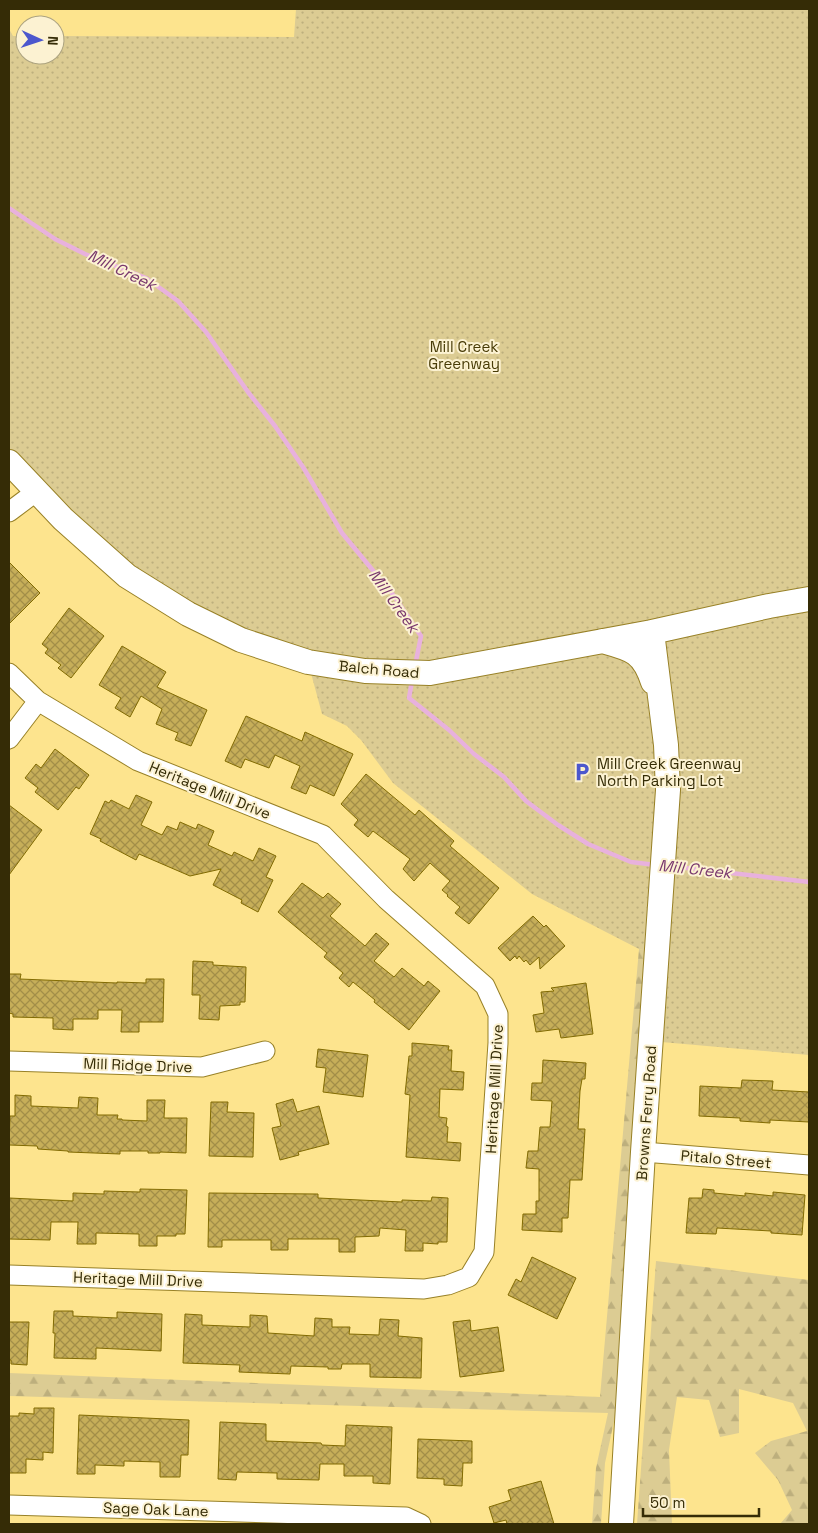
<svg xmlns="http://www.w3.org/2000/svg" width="818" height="1533" font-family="'Space Grotesk',sans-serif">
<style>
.forest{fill:url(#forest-firs)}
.park{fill:url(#park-dots)}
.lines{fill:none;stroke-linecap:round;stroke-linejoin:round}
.stream{stroke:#e8b1dd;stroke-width:4.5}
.building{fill:url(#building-cross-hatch);stroke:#826b02}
.minor-casing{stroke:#988127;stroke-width:21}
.tertiary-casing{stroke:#988127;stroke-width:26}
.minor{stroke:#fff;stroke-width:19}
.tertiary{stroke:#fff;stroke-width:24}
.labels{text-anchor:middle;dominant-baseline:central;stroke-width:4;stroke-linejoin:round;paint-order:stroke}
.park-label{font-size:15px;fill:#483b06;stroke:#fcf2d2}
.street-label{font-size:15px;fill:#352c06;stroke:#fcf2d2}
.poi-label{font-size:15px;fill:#352c06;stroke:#fcf2d2;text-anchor:start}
.water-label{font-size:16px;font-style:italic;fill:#79386e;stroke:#fcf2d2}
</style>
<defs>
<pattern id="forest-firs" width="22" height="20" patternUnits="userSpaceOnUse" patternTransform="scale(1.25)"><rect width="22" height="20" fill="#dccc93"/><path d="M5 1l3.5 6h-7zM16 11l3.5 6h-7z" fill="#bdaf7d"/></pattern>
<pattern id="park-dots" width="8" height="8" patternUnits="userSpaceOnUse" patternTransform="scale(1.25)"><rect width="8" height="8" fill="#dccc93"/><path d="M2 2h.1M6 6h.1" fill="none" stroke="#bdaf7d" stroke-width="1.8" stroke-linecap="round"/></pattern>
<pattern id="building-cross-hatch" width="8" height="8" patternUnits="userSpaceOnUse" patternTransform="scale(1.25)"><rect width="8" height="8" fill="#c6ae59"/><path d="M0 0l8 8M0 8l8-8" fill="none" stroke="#a28e48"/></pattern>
</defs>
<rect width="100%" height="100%" fill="#fde48e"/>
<path class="forest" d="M639 949 649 951 615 1417 605 1463 601 1524H592L596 1468 608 1413 9 1396V1373L600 1397Z
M656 1261 809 1280V1524H780L792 1510 778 1480 755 1453 771 1441 807 1431 793 1403 739 1389V1433L720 1437 709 1400 677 1397 669 1450 672 1524H637Z"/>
<path class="park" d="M296 9H809V1055L650 1041 656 953 639 949 532 894 393 783 361 740 347 726 322 714 308 662 188 614 9 462V29L13 36H25V55H55V36L294 37Z"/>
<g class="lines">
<path class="stream" d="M9 208 55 239 85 254 146 278 178 301 206 332 248 392 275 426 303 467 342 533 394 596 421 636 415 666
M412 681 409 698 449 730 474 754 504 777 526 801 558 825 588 844 631 862 656 865
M669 866 809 882"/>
</g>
<path class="building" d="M9 562 40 593 9 624Z
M69 608 104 636 71 678 58 668 61 665 45 653 48 649 42 644Z
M122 646 166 672 157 687 207 710 191 746 175 740 178 733 156 724 162 709 141 696 130 717 115 708 121 698 99 685Z
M246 716 302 741 305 732 353 754 334 796 310 785 306 794 291 788 300 766 275 755 269 768 245 759 241 768 225 761Z
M55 749 89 775 79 789 76 787 58 810 35 792 38 788 25 778 36 764 41 768Z
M366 774 415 815 419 810 454 841 450 846 499 888 469 924 455 913 460 907 447 896 448 895 442 890 450 881 430 863 414 881 403 869 410 859 373 831 368 837 354 825 358 820 341 804Z
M136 795 152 802 141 825 162 835 167 826 177 830 180 822 196 829 198 824 214 831 208 845 232 856 234 852 253 861 259 848 276 856 266 877 273 880 258 912 241 903 242 900 213 885 221 869 190 876 139 854 136 860 100 841 101 839 90 834 105 801 109 803 111 800 129 809Z
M9 805 42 830 9 875Z
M302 883 323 898 328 893 341 904 330 916 365 946 376 933 389 944 374 961 394 977 402 968 424 986 428 981 440 991 409 1030 374 1002 375 1000 353 982 349 987 339 978 343 973 324 957 327 953 278 912Z
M533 916 544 927 546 925 565 946 540 969 539 957 530 965 526 960 524 962 519 956 517 959 515 956 510 961 498 948Z
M193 961 213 962V965L246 967 245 1002H240V1005L220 1006 219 1020 199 1019 200 995H192Z
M9 974H21L20 979 117 983V982L146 983V979H164L163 1022H139V1032H121L122 1010H98V1019H73V1030L53 1029V1018L13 1017V1014L9 1013Z
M586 983 593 1034 561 1038 559 1029 536 1032 533 1015 544 1013 541 992 554 991 551 988Z
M412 1043 449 1046 448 1050H452L451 1071 464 1072 463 1090 440 1089 439 1117 447 1118 446 1126 448 1127 447 1142 461 1143 460 1161 406 1157 410 1095 405 1094 409 1056H412Z
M318 1049 368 1055 363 1097 323 1092 326 1068 316 1067Z
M543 1060 586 1063 585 1079H582L580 1091 578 1129H585L582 1180H570L568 1218H562V1232L522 1230 523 1214H536V1201H539V1169L526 1168 528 1151H538L540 1127H550L552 1101 531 1100 532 1083H542Z
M742 1080 773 1081 772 1090 809 1092V1122L770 1120V1123L740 1121V1118L699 1116 700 1086 741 1088Z
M15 1095 31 1096V1106L78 1108 79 1097 98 1098 97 1115H118L117 1119H122V1120L147 1121V1100H165L164 1118H187L186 1153 160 1152V1153H148V1151H120V1154L68 1152V1151L38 1149 37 1146 9 1145 10 1116H15Z
M293 1099 297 1112 319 1106 329 1144 298 1152 299 1155 280 1160 272 1128 281 1126 276 1104Z
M211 1102H228L227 1112 254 1113 253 1157 209 1156Z
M140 1189 187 1190 185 1234H176V1236H157V1246H139V1234L96 1233V1244H77L78 1222H51L50 1240 9 1239V1198L73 1201V1193L104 1194V1191L140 1192Z
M703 1189 714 1190V1193L745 1196V1193L773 1196V1192L805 1195 802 1235 771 1233V1231L717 1228 716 1234 686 1233 689 1198H702Z
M209 1193 318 1194V1198L402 1202V1200L431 1201 432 1197 448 1198 447 1242H438V1244L423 1243V1251H405L406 1230 380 1228 379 1236 355 1237V1252H339V1239H288V1250H271V1240H222V1247H208Z
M532 1257 576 1278 557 1319 508 1295 516 1279 521 1282Z
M54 1311H73V1316L117 1318V1312L162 1314 161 1351 96 1348V1359L54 1358 55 1333H53Z
M185 1314 202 1315V1325L250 1327V1315L267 1316 268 1333 314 1336 315 1318 332 1319V1327H350L349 1334 379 1335 380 1319 399 1320 398 1336 422 1338 421 1378 370 1377V1364H342L341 1369H328V1367L291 1366 290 1374 239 1372 240 1365 183 1363Z
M470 1320 471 1331 498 1327 504 1371 460 1377 453 1322Z
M9 1322H29L27 1365 11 1364V1360H9Z
M34 1408H54L53 1453 43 1452V1460L26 1459V1473H9V1416H19V1413L34 1414Z
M79 1415 189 1420 188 1455H181L180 1477H160V1462L124 1461V1466L95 1465V1474H77Z
M220 1422 266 1424V1441L321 1443 322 1445 345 1446 346 1425 392 1427 390 1484 373 1483V1476H344V1464H320L319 1480 277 1479V1473L237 1472 236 1480 218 1479Z
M418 1439 472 1441V1463H463L462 1486 444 1485V1479L417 1478Z
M541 1481 554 1524H507L506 1520 494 1523 489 1507 511 1500 508 1490Z"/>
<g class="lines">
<g class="minor-casing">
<path id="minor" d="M9 512 37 491
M9 673 38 701 138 761 323 835 386 899 485 986 498 1014V1043L484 1252 469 1277 448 1285 424 1289 9 1275
M9 739 38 701
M9 1061 202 1067 265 1051
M643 1152 809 1165
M9 1505 406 1517 421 1524"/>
</g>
<g class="tertiary-casing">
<path id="tertiary" d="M9 462 63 519 127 576 188 614 241 640 308 662 365 671 430 673 652 632 769 606 809 599
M602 641C631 649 643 651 653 682
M621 1524 643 1152 668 790 666 745 652 632"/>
</g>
<use href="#minor" class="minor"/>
<use href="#tertiary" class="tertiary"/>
</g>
<defs>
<g id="parking-bare" transform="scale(1.5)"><path d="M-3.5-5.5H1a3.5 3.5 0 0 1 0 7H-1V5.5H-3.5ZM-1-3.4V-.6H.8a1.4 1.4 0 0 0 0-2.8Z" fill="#4c57cd" stroke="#fcf2d2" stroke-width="2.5" paint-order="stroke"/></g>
</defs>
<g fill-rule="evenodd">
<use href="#parking-bare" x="582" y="772"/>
</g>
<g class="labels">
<g class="park-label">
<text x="464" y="346">Mill Creek<tspan x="464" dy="17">Greenway</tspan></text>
</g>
<g class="street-label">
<text transform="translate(379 669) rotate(5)">Balch Road</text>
<text transform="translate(210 790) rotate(22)">Heritage Mill Drive</text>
<text transform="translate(138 1065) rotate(2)">Mill Ridge Drive</text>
<text transform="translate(494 1089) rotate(-87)">Heritage Mill Drive</text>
<text transform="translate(646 1113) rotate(-86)">Browns Ferry Road</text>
<text transform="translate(726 1159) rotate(5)">Pitalo Street</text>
<text transform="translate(138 1279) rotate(2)">Heritage Mill Drive</text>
<text transform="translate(156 1509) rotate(2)">Sage Oak Lane</text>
</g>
<g class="poi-label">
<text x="597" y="763">Mill Creek Greenway<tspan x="597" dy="17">North Parking Lot</tspan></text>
</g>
<g class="water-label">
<text transform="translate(122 270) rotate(26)">Mill Creek</text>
<text transform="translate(394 601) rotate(54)">Mill Creek</text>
<text transform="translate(695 869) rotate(6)">Mill Creek</text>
</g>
</g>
<rect width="818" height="1533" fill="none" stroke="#352c06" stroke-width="20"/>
<g transform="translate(40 40) rotate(93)"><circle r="24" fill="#fcf2d2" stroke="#aca380"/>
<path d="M0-4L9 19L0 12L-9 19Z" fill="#4c57cd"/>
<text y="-8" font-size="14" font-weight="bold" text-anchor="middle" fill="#352c06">N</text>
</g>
<path d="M643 1508v8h116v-8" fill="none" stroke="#352c06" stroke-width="2.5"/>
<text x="650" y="1508" font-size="15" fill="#352c06" stroke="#fcf2d2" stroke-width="4" paint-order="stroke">50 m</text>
</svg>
